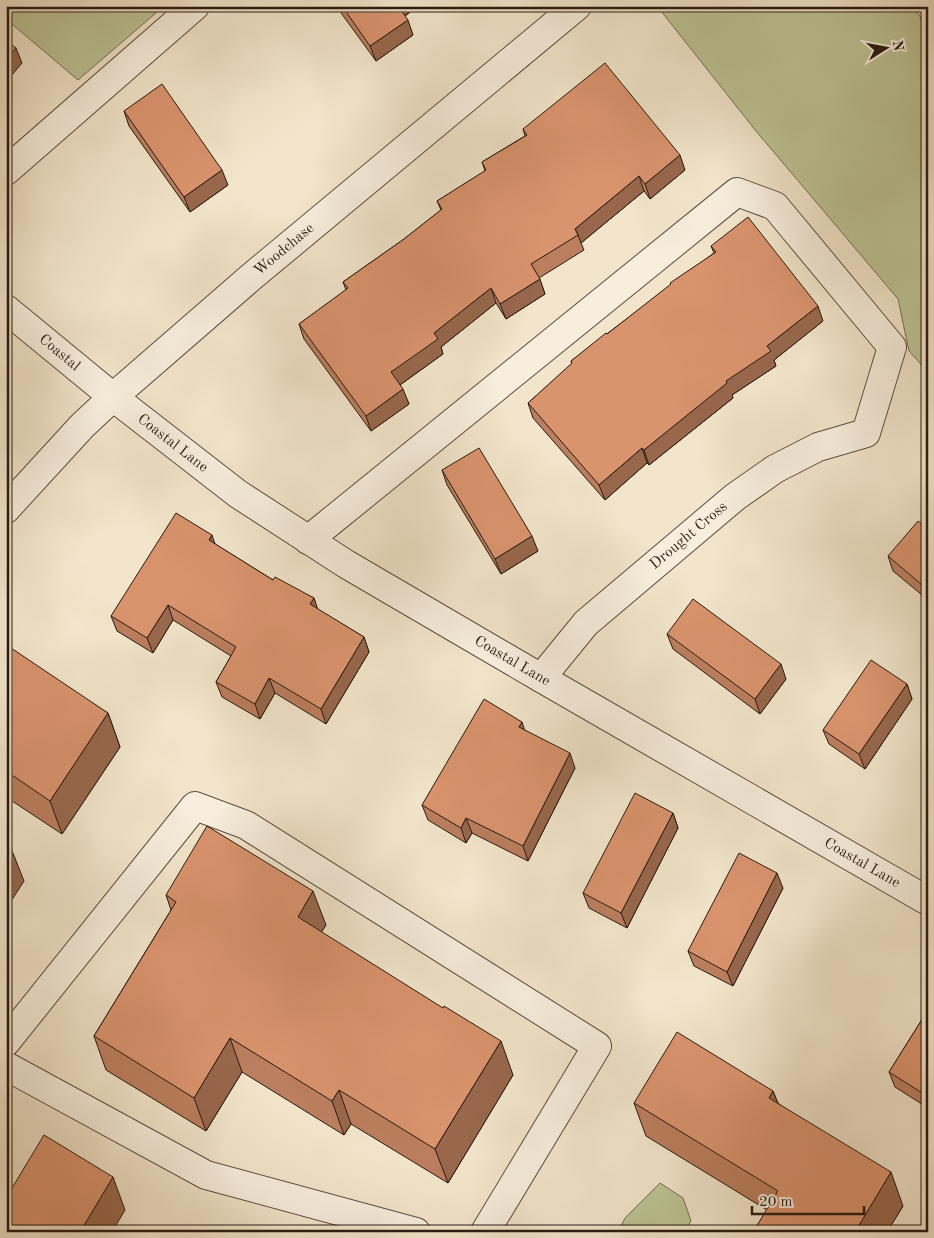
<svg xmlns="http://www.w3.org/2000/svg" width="934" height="1238" font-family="'Old Standard TT',serif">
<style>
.green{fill:#bdc496;stroke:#737054}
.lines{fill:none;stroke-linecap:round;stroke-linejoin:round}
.minor-casing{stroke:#5b4e40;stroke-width:30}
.minor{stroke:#f7eedd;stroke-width:28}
.wall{fill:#bb7e5e;stroke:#291b12}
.shaded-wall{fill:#98674c;stroke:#291b12}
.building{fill:#d9936d;stroke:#291b12}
.labels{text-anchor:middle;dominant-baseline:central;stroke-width:4.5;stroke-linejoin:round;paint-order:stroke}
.street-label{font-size:15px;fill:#291b12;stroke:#f7eedd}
</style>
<rect width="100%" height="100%" fill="#f2e5cb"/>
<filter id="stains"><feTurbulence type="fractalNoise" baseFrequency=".004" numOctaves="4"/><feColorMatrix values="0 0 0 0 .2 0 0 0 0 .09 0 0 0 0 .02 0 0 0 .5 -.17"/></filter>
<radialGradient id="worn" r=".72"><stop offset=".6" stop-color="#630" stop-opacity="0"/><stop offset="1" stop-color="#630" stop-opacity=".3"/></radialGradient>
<path class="green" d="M6 6H164L78 80 6 19Z
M657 6H913L928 28V372L909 351 898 299 756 131Z
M660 1183 683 1198 691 1221 684 1232H618L625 1218Z"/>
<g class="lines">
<g class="minor-casing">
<g id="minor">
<path d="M6 171 195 6"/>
<path id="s1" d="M6 309 113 397 238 494 346 564 541 678 928 901"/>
<path id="s2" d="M6 509 82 426 113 397 250 278 577 6"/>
<path d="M308 540 737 192 775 206 892 347 866 433 818 447 775 469 735 497 586 623 541 678"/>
<path d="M6 1042 195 806 246 825 597 1046 485 1232"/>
<path d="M6 1066 206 1175 416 1232"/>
</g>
</g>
<use href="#minor" class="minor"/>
</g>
<path class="wall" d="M336 6H419L405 16 413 35 376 61Z
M124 111 228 185 190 212 129 126Z
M523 129 685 170 650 199 644 191 581 243 584 250 539 278 545 294 506 319 496 303 441 347 443 354 400 385 409 404 371 431 304 339 299 324 346 290 343 282 404 239 441 210 437 201 485 171 482 162 525 136Z
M711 246 823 321 774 360 776 366 732 395 733 398 649 465 647 463 605 500 533 418 528 403 572 364 571 361 714 253Z
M442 470 538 551 501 574 447 485Z
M928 518V600L893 571 888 556 923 525Z
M215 544 273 580 314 598 317 609 364 637 369 652 326 724 275 693 260 719 222 697 216 682 231 656 173 620 153 653 117 631 111 616Z
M667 634 786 679 760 714 673 649Z
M6 655 108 713 120 747 62 834 6 797Z
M907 684 912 699 865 769 829 744 823 730Z
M525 730 575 768 528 861 472 833 466 843 428 820 422 805Z
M673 813 678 828 627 928 589 908 583 893Z
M783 888 733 986 694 966 688 951Z
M166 895 326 925 321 932 513 1075 448 1183 351 1124 344 1135 242 1072 206 1131 106 1070 94 1036 171 910Z
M928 1010V1108L895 1087 889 1072Z
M773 1091 778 1103 903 1206 887 1232H753L767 1210 646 1136 634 1103Z"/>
<path class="shaded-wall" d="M397 6H419L401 18Z
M408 20 413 35 376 61 370 46Z
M16 48 22 63 6 82V60Z
M680 155 685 170 650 199 645 184Z
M222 170 228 185 190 212 184 197Z
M639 176 644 191 581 243 578 235 575 229Z
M540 279 545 294 506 319 500 304Z
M491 288 496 303 441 347 443 354 397 387 391 372 434 333Z
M818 306 823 321 774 360 776 366 732 395 733 398 649 465 644 450 767 346Z
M403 389 409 404 371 431 366 416Z
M642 448 647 463 605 500 599 485Z
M212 535 217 550 209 540Z
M532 536 538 551 501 574 495 559Z
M314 598 319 613 310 604Z
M168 605 173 620 153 653 147 638Z
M364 637 369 652 326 724 321 709Z
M781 664 786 679 760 714 755 699Z
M269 678 275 693 260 719 255 704Z
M907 684 912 699 865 769 859 754Z
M108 713 120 747 62 834 50 801Z
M522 722 527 737 519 727Z
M570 753 575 768 528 861 523 846Z
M673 813 678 828 627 928 621 913Z
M466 818 472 833 466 843 461 828Z
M11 848 24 881 6 909V856Z
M777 873 783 888 733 986 727 972Z
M313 891 326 925 310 950 298 917Z
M230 1038 242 1072 206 1131 194 1098Z
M501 1041 513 1075 448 1183 435 1149Z
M339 1090 351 1124 344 1135 332 1101Z
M773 1091 786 1125 769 1098Z
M891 1172 903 1206 887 1232H855Z
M113 1177 125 1210 112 1232H80Z"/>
<path class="building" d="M342 6H398L408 20 370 46Z
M6 40 16 48 6 60Z
M605 63 680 155 645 184 639 176 575 229 578 235 531 264 540 279 500 304 491 288 434 333 438 339 391 372 403 389 366 416 299 324 348 288 343 282 404 239 442 209 437 201 486 170 482 162 527 135 523 129Z
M162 84 222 170 184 197 124 111Z
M748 217 818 306 767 346 771 351 726 381 727 383 644 450 642 448 599 485 528 403 572 363 571 361 606 333 607 334 671 284 670 283 716 252 711 246Z
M479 448 532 536 495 559 442 470Z
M176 513 212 535 209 540 273 580 275 577 314 598 310 604 364 637 321 709 269 678 255 704 216 682 236 647 168 605 147 638 111 616Z
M928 518V590L888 556 918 521 923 525Z
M693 599 781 664 755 699 667 634Z
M11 648 108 713 50 801 6 771V655Z
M871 660 907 684 859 754 823 730Z
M484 699 522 722 519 727 570 753 523 846 466 818 461 828 422 805Z
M635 793 673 813 621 913 583 893Z
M207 826 313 891 298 917 443 1008 444 1006 501 1041 435 1149 339 1090 332 1101 230 1038 194 1098 94 1036 176 902 166 895Z
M6 844 11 848 6 856Z
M739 853 777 873 727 972 688 951Z
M928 1010V1095L927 1096 889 1072Z
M677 1032 773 1091 769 1098 891 1172 855 1232H753L778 1191 634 1103Z
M44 1135 113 1177 80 1232H6V1198Z"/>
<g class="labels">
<g class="street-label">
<text stroke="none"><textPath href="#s2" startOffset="381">Woodchase</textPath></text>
<text stroke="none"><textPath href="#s1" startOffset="69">Coastal</textPath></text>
<text stroke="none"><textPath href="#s1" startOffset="214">Coastal Lane</textPath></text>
<text transform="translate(689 536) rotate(-40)">Drought Cross</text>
<text stroke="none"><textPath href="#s1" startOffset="618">Coastal Lane</textPath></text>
<text stroke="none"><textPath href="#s1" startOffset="1022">Coastal Lane</textPath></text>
</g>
</g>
<rect width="934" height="1238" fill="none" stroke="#f2e5cb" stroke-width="25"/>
<rect x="8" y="8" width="919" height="1223" fill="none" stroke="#291b12" stroke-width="2.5"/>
<rect x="12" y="12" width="909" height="1213" fill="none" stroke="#291b12"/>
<g transform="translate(886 48) rotate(79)" stroke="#f7eedd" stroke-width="4" paint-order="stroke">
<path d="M0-4L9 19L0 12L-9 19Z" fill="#291b12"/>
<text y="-8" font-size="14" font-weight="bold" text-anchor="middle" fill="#291b12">N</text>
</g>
<path d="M752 1206v8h112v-8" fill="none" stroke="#291b12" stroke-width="2.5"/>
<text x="759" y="1206" font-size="15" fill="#291b12" stroke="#f7eedd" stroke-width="4" paint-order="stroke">20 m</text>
<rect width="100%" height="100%" filter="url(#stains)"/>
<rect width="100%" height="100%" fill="url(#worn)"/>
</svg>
